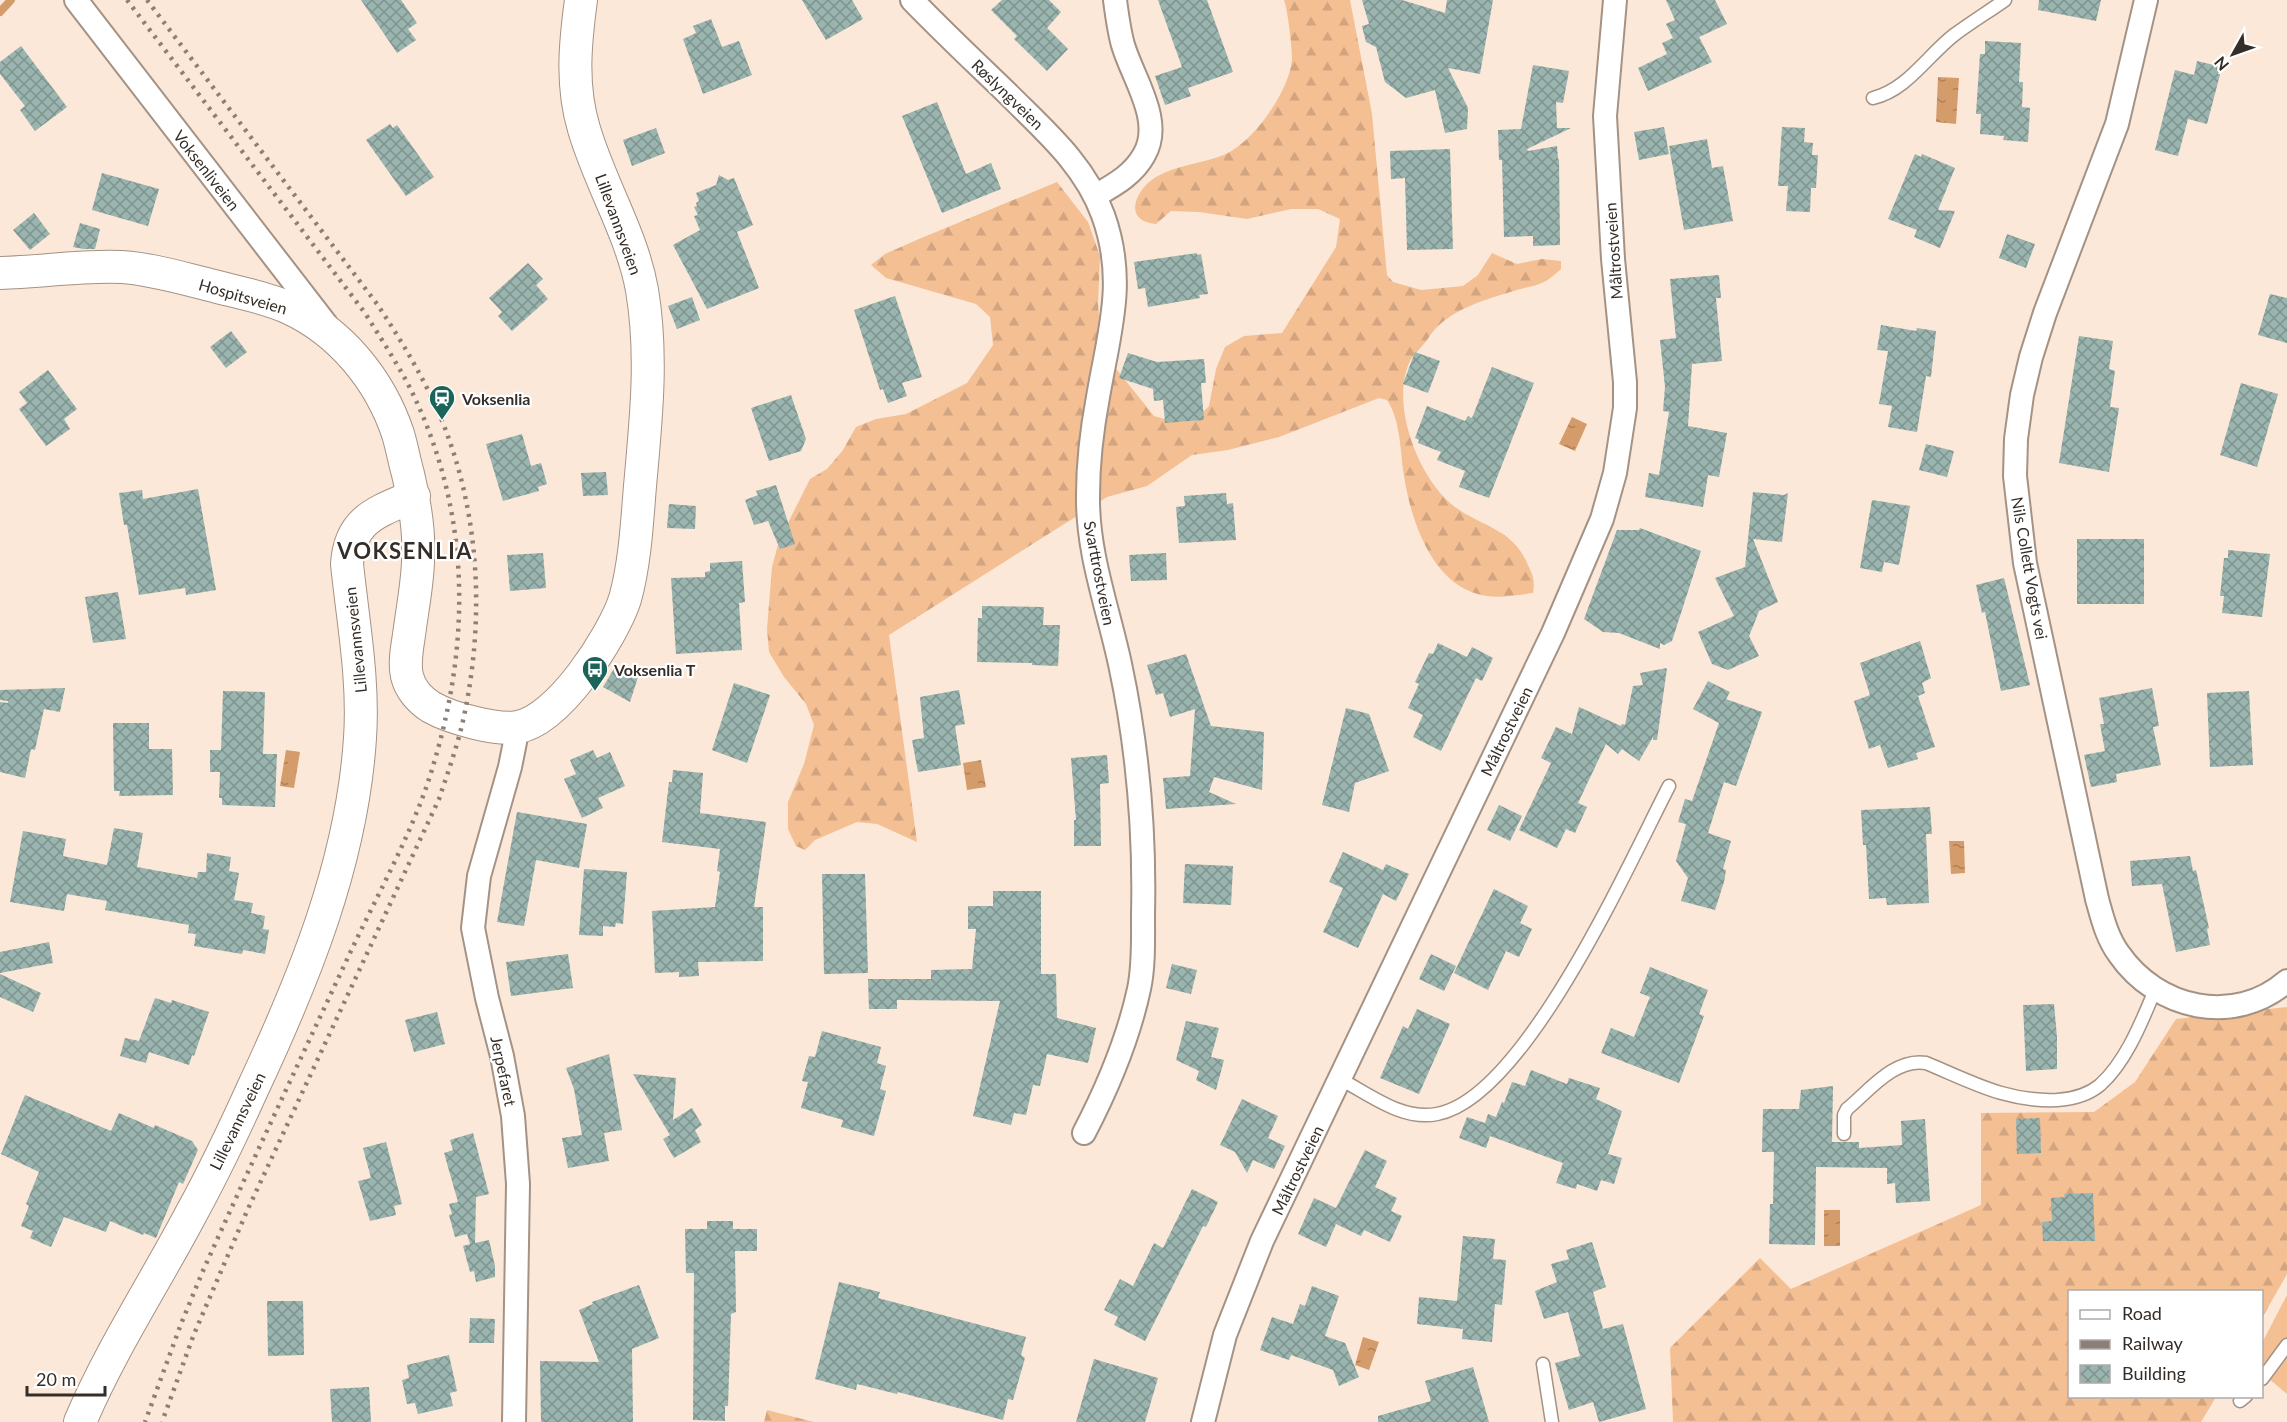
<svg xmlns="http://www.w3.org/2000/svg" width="2287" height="1422" font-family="Lato,sans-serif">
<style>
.forest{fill:url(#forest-firs)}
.park{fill:#f4bf93}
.water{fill:url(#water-ripples)}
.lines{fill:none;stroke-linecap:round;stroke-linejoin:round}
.stream{stroke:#d59c6b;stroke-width:8}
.building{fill:url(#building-cross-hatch)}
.lane-casing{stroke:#a49284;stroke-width:15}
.street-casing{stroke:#a49284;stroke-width:26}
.secondary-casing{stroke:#a49284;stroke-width:34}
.lane{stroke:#fff;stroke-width:12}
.street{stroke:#fff;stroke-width:22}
.secondary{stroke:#fff;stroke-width:32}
.rail{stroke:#8d7f75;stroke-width:4.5;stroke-dasharray:3 6;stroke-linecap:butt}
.labels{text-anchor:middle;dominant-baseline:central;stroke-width:4.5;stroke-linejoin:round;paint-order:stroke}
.street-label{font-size:16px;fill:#352d27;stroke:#fff}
.poi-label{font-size:16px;font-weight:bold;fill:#352d27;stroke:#fff;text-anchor:start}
.district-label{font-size:22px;font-weight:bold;letter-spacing:1.5px;fill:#352d27;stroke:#fff}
</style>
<defs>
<pattern id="forest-firs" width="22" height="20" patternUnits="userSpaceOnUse" patternTransform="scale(1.5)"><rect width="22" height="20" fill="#f4bf93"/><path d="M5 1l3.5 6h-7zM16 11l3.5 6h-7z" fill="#d2a47f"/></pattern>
<pattern id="water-ripples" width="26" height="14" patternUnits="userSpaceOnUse" patternTransform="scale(1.5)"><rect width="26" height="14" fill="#d59c6b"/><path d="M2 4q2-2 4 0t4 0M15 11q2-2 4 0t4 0" fill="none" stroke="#ae8058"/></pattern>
<pattern id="building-cross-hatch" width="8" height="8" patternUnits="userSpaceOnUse" patternTransform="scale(1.5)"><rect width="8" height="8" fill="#9ab4af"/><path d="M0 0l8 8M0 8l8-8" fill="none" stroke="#7e938e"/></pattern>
</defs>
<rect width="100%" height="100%" fill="#fce8d8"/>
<path class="forest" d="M1284 0H1350L1372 114 1387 275 1393 282 1421 290 1463 286 1478 275 1492 253 1517 264 1542 259 1561 261V269C1556 273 1551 278 1546 281 1539 285 1529 287 1520 289 1486 300 1447 308 1427 340 1422 347 1414 354 1410 361 1390 403 1417 474 1450 503 1477 526 1512 527 1527 563 1533 576 1535 579 1533 593 1518 595 1502 598 1487 596 1433 589 1411 521 1404 476 1400 451 1401 421 1387 400L1379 398 1279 437 1228 450 1192 455 1147 486 1107 497 889 635 917 842 877 824 857 822 815 840 805 850 796 846 788 829V802L804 764 814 725 806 704 784 677 769 652 767 629 772 567 779 541 810 479 827 469 843 450 856 427 876 419 906 414 967 383 993 345 990 317 976 304 886 278 871 265 885 254 919 239 1057 182 1088 222 1100 256 1098 304 1101 340 1109 360 1154 416 1174 422 1194 421 1209 406 1216 369 1225 347 1244 336 1282 333 1336 247 1340 219 1318 209H1291L1247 219 1199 212 1171 211 1156 224C1122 221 1135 190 1156 177 1177 165 1199 164 1221 156 1251 146 1290 91 1292 59 1292 47 1288 11 1284 0Z
M2287 1007V1274L2262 1318V1292H2070V1396L2216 1397 2201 1422H1673L1670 1348 1760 1258 1791 1289 1981 1205V1113L2094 1112 2135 1082 2176 1019Z
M767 1410 814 1422H764Z"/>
<path class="park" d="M2287 1295V1394L2262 1373V1343Z"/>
<path class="water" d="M1938 77 1959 78 1956 124 1936 122Z
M1572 417 1587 424 1575 451 1559 444Z
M286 750 300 752 294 788 280 786Z
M981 760 986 787 967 790 963 763Z
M1949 841H1964L1965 873 1951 874Z
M1824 1210H1840V1246H1824Z
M1363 1337 1379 1342 1369 1370 1355 1365Z"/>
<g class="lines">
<path class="stream" d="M0 12 11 0"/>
</g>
<path class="building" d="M361 0H401L417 23 408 29 416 40 397 53Z
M802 0H852L863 19 826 40Z
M1002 0H1049L1061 12 1047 28 1068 49 1047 71 1014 39 1017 36 991 10Z
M1158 0H1207L1233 72 1188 88 1191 96 1165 105 1155 76 1182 67Z
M1362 0H1402L1445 13 1447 0H1493L1480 74 1448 68 1468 108 1467 129 1445 133 1435 90 1406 98 1385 82 1376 47 1366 42 1362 26 1369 24Z
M1666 0H1715L1727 24 1699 37 1712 62 1648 91 1638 68 1667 54 1662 43 1673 38 1666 24 1675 20Z
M2039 0H2101L2096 21 2038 10Z
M711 19 722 47 739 41 752 75 703 94 683 39 696 33 693 26Z
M1985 41 2021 43 2019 82H2023L2022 107 2030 108 2028 142 2003 140 2004 136 1980 134 1981 114H1976L1980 54H1985Z
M21 46 67 107 35 131 20 110 25 106 0 74V62Z
M2197 61 2222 67 2207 124 2188 119 2178 156 2155 150 2175 70 2194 75Z
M1533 65 1569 71 1563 103 1556 102 1557 128H1571L1527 149 1528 151 1557 146 1558 159H1559L1560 245 1533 246V236L1504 237 1502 160H1499L1498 130 1521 129Z
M937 102 966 174 991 163 1001 189 942 213 902 116Z
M390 124 393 128 397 125 434 177 406 196 366 140Z
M1664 127 1669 154 1639 160 1634 132Z
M1782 127 1805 128 1804 142 1813 143 1812 155H1818L1816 188H1811L1810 212 1786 211 1788 186H1778Z
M656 128 665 153 632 166 623 140Z
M1707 139 1712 168 1723 166 1733 221 1684 230 1669 146Z
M1450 149 1453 249 1407 250 1405 178 1391 179 1390 151Z
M1915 154 1921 157 1922 154 1955 168 1938 210 1955 211 1940 248 1914 237 1917 230 1888 219Z
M102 173 159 189 148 226 92 210Z
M719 175 728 180 734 178 753 225 737 232 759 288 707 309 673 245 700 230 694 216 698 215 694 207 697 206 696 203 699 201 696 193 716 185Z
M34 213 50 234 30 250 13 230Z
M80 223 100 229 95 249H84L73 247Z
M2007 234 2035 244 2026 268 1999 258Z
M1197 253V255L1201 254 1208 294 1199 295 1200 298 1148 307 1145 288 1138 289 1134 262Z
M528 263 543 279 536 285 548 299 512 331 498 316 502 312 489 298Z
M1719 275 1721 298H1716L1722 361 1692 364 1688 426 1727 433 1719 477 1708 475 1703 507 1645 497 1649 473 1659 475 1669 412 1663 411 1665 387 1660 340 1676 338 1670 279Z
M2270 294 2287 298V343L2258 335Z
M895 296 922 377 902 383 907 396 888 403 883 389 880 390 854 310Z
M692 297 700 320 677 329 668 306Z
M1881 325 1916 331 1917 328 1936 331 1931 377 1926 376 1917 432 1888 427 1892 406 1879 404 1888 351 1877 350Z
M231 331 247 352 226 368 210 347Z
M2079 336 2113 341 2109 369 2115 371 2110 407 2119 408 2109 472 2059 463Z
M1415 352 1440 361 1428 393 1403 384Z
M1128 353 1157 362 1204 359 1206 383H1201L1204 420 1165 423 1163 400 1154 401 1153 389 1119 378Z
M1492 367 1534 383 1489 498 1459 487 1465 471 1437 460 1441 452 1418 443 1419 440 1415 438 1427 406 1465 421 1468 416 1472 418Z
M48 370 77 409 64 419 70 429 46 446 19 409 27 403 19 392Z
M2241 383 2278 394 2257 467 2220 455Z
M791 395 806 439 801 451 769 461 751 408Z
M522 434 531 466 541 463 547 484 538 487 539 491 503 501 486 444Z
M1926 444 1954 451 1947 477 1919 470Z
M606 472 608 495 583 496 581 473Z
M776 485 795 544 780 549 768 521 754 525 745 500 758 495 756 491Z
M198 489 216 590 186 595 185 588 139 595 127 525H124L119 493 142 490 143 499Z
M1753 492 1784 495 1788 493 1782 542 1753 539 1778 602 1759 611 1754 624 1749 636 1759 656 1728 670 1712 664 1698 632 1734 616 1715 578 1745 567Z
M1226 493 1227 504 1233 503 1236 540 1179 543 1176 507 1185 506 1184 496Z
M1872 500 1910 506 1899 565 1884 562 1882 572 1860 568Z
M669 504 696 506 695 529 667 528Z
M1640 528 1701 551 1672 641 1664 645 1660 643V649L1619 633 1603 632 1584 619 1617 530H1639Z
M2077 539H2144V604H2077Z
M2228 550 2270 554 2262 617 2222 613 2224 596H2220L2224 558H2228Z
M543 553 546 588 510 591 507 555Z
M1166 553 1167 580 1131 581 1129 555Z
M742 561 745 602 739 603 742 650 676 654 671 578 705 577V572L710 571V563Z
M2004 578 2030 685 2001 691 1985 612 1982 613 1976 585Z
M118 592 126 639 93 643 85 597Z
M982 606 1044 607 1043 625H1060L1058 666 1032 665V663L977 662 978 618H982Z
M1920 641 1931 678 1922 683 1925 693 1918 696 1935 747 1916 753 1918 759 1888 768 1880 745 1869 749 1854 701 1870 695 1860 663Z
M1438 643 1467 657 1472 647 1493 658 1482 681 1476 678 1441 751 1413 737 1423 715 1408 708 1419 684 1415 682 1429 653 1433 654Z
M1186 654 1211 726 1264 732 1262 790 1214 777 1209 792 1236 804 1166 809 1163 778 1190 776 1195 709 1170 717 1163 693 1156 695 1147 665Z
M615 667 622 672 639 674 630 702 603 687Z
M1667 668 1657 740H1653V737L1639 761 1622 749 1618 754 1606 744 1578 803 1587 807 1575 833 1566 829 1557 848 1519 830 1551 763 1541 758 1556 727 1572 734 1579 707 1621 726 1622 724 1625 725 1633 686 1643 685 1640 673Z
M1708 681 1730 692 1726 699 1762 712 1736 786 1724 782 1708 833 1731 841 1723 869 1726 870 1724 882 1715 910 1681 901 1688 878 1676 861 1686 824 1678 822 1685 799 1692 801 1719 723 1693 709Z
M734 683 770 695 747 763 712 750Z
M65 688 60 712 44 709 35 750 31 749 25 778 0 772V702L8 703V701L0 700V690Z
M2152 688 2159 726 2153 727 2161 765 2116 774 2117 782 2091 787 2084 755 2105 751 2100 724H2104L2099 698Z
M959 690 965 724 955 726 961 765 918 772 912 740 924 738 920 697Z
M223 691 265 692 263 754H277L275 807 222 805V798H219L220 772H210V750H221Z
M2249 691 2253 765 2210 767 2207 693Z
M1346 708 1369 714 1389 771 1355 783 1349 812 1322 805Z
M113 723H149V749H172L173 795 119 796 120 791H114Z
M593 750 597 758 610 752 625 786 598 798 603 808 582 818 564 779 576 774 570 760Z
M1107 755 1109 783 1100 784 1101 846H1074V820H1076L1071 758Z
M673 770 703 773 700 813 766 822 754 907H763V961L698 962 699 976 679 977V972L655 973 652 911 715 907 720 872 717 871 720 849 662 842 669 782H672Z
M1499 805 1522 816 1510 841 1487 830Z
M1930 807 1932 834H1926L1929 903 1887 905 1886 898 1869 899 1866 845H1863L1861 810Z
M517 812 587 824 579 868 536 860 524 926 497 922Z
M114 828 143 833 137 867 197 878 198 872H206L207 853 231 857 229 871 239 873 234 900 253 903 251 913 265 916 263 929 269 930 265 954 243 950 242 954 194 946 196 934 188 933 189 925 105 910 107 901 67 894 64 911 10 902 23 831 66 839 63 856 107 865Z
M1343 852 1383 870 1386 864 1409 874 1396 901 1383 894 1358 948 1323 932 1343 888 1329 882Z
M2190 856 2193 871 2196 870 2209 928 2207 929 2210 945 2176 952 2162 884 2132 886 2130 861Z
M1185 864 1233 866 1231 905 1183 903Z
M584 869 627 872 623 924 616 923 615 927 603 926V936L579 935Z
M822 874H865L868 973 824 974Z
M1494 889 1528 906 1520 923 1532 929 1519 957 1506 951 1488 990 1454 973Z
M993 891H1041V974H1056L1057 1018 1096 1028 1088 1063 1047 1054 1040 1086 1033 1085 1026 1115 1014 1113 1011 1125 973 1116 1000 1001 897 1000V1009H869L868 979H931V970L972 969 976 929H968V906H993Z
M49 942 53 963 0 973V952Z
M568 954 573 988 511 996 506 962Z
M1431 954 1456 966 1444 991 1419 979Z
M1172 964 1197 970 1191 994 1166 988Z
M1650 967 1708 990 1699 1014 1704 1016 1679 1083 1601 1053 1611 1028 1634 1037 1650 997 1640 993Z
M0 974 41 993 33 1012 0 997Z
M155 998 171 1003 172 1000 209 1012 194 1056 192 1055 189 1065 149 1052 146 1063 120 1056 125 1038 139 1041Z
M2054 1004 2057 1037V1069L2026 1071 2023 1005Z
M1417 1009 1450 1024 1419 1094 1380 1078 1403 1026 1408 1029Z
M437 1012 445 1044 414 1052 405 1020Z
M1186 1021 1219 1028 1211 1057 1224 1060 1216 1090 1196 1080 1199 1071 1176 1060Z
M822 1031 881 1047 877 1063 886 1066 880 1089 886 1091 874 1136 841 1127 843 1120 801 1108 808 1082 802 1081 809 1056 815 1057Z
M609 1054 622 1130 604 1133 609 1161 568 1168 562 1138 582 1135 574 1089 566 1068Z
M1531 1070 1567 1084 1569 1078 1600 1088 1596 1099 1622 1111 1608 1154 1622 1158 1614 1184 1601 1180 1597 1191 1577 1184 1576 1189 1556 1183 1563 1163 1490 1136 1486 1148 1459 1138 1467 1117 1485 1123 1488 1114 1496 1117 1502 1102 1504 1103 1512 1082 1525 1086Z
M633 1074 676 1078 673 1120 692 1108 702 1125 695 1130 701 1142 674 1158 663 1139 670 1135Z
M1833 1086 1832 1142H1859V1148L1902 1145 1901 1121 1925 1119 1930 1201 1896 1203 1895 1183 1887 1184V1168L1816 1167 1815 1245 1769 1244 1770 1204H1773L1774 1152H1762L1763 1109H1799L1801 1090Z
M25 1095 111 1131 119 1113 154 1128 155 1125 192 1141 198 1150 183 1184 179 1182 156 1238 144 1233 143 1235 110 1221 106 1232 64 1217 51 1247 30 1238 33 1231 21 1226 29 1206 26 1204 39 1172 1 1154Z
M1242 1099 1278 1116 1268 1138 1285 1146 1274 1169 1253 1160 1247 1173 1235 1152 1220 1145Z
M2040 1118 2041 1153 2017 1154 2016 1119Z
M473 1133 489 1194 476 1197 475 1243 489 1240 495 1266V1277L476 1282 474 1271 470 1272 463 1246 470 1244 467 1234 455 1237 449 1215 452 1214 449 1204 458 1202 444 1153 453 1150 450 1140Z
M386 1142 402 1204 394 1206 396 1215 370 1221 358 1181 371 1178 363 1148Z
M1365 1150 1387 1161 1375 1187 1397 1198 1391 1211 1402 1216 1390 1242 1364 1230 1361 1236 1336 1224 1326 1247 1298 1234 1314 1198 1336 1208Z
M1192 1189 1218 1202 1206 1227 1203 1226 1145 1341 1114 1325 1118 1317 1104 1310 1120 1279 1133 1286 1154 1243 1163 1248Z
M2093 1193 2095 1241H2043L2042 1222 2052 1221 2051 1198 2065 1197 2064 1194Z
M707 1221H733V1229H757V1251H735L736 1312 731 1314 728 1406H725V1421L693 1420 694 1273H686L685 1229H707Z
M1463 1236 1495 1239 1493 1259 1506 1260 1502 1305 1495 1304 1492 1342 1462 1339 1463 1329 1417 1324 1419 1297 1457 1301Z
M1592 1242 1606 1287 1593 1292 1603 1329 1623 1324 1646 1409 1599 1422 1593 1402 1569 1410 1555 1363 1580 1356 1568 1312 1544 1319 1535 1291 1557 1282 1551 1264 1569 1259 1566 1250Z
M839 1282 880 1292 878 1298 1026 1337 1021 1355 1025 1358 1013 1400 1008 1399 1003 1420 898 1392 897 1394 857 1384 856 1390 815 1379Z
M639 1285 659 1338 632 1349 633 1422H541L540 1361 599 1362 579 1310 593 1304 592 1302Z
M1312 1286 1339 1296 1325 1336 1345 1343 1359 1377 1339 1386 1333 1370 1291 1355 1289 1360 1260 1350 1272 1317 1293 1324 1300 1304 1305 1306Z
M267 1301H303L304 1355 268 1356Z
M470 1318 495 1319 494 1343H469Z
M449 1355 457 1391 450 1393 453 1406 418 1414 415 1403 407 1404 402 1380 409 1378 407 1365Z
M1094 1359 1158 1378 1145 1422H1076Z
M1473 1367 1489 1422H1378V1416L1431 1401 1425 1381Z
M369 1387 371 1422H332L330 1389Z"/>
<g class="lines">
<g class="lane-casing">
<path id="lane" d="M1873 98C1907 90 1927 56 1954 35 1970 23 1988 12 2005 0
M1340 1079C1369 1094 1402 1121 1437 1114 1525 1098 1629 863 1669 786
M1844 1134V1115L1847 1109C1869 1091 1894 1058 1926 1063 1972 1082 2006 1102 2057 1100 2073 1099 2088 1095 2100 1085 2126 1062 2142 1021 2155 990
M1543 1364 1552 1422
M2262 1379 2287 1345
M2240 1401 2246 1396"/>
</g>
<g class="street-casing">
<path id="street" d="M76 0 326 324
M912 0C943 32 976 63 1009 95 1045 131 1085 165 1103 215 1127 281 1109 332 1098 397 1092 429 1088 462 1088 495 1087 553 1108 608 1120 664 1138 748 1145 830 1143 915 1143 939 1144 966 1139 989 1128 1040 1108 1087 1084 1133
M2146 0 2117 124 2045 313 2031 357 2022 395 2016 439 2015 476 2025 563 2097 899C2102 917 2107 938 2119 954 2157 1009 2234 1027 2287 981
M1095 196C1114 185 1133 175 1144 155 1164 121 1133 79 1123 45 1119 31 1117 15 1115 0
M514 1422 518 1184 513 1116 502 1056 487 998 473 928 479 876 510 767 518 727
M1203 1422 1225 1335 1262 1241 1553 633 1602 519 1615 473 1625 408V382L1613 259 1605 116 1615 0"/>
</g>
<g class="secondary-casing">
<path id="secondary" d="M0 273C41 272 82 265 122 267 152 269 181 278 210 285 236 292 265 297 289 308 341 332 380 380 398 434 402 447 404 460 408 474 415 503 420 531 418 562 417 587 412 611 409 635 407 648 404 663 407 676 410 689 420 700 431 707 450 718 497 731 518 727 559 720 613 636 625 599 635 563 637 523 640 486 646 420 653 355 642 290 632 234 600 184 584 129 571 86 575 44 581 0
M80 1422C111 1349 154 1284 191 1214 213 1174 233 1132 252 1090 304 979 352 862 360 738 364 680 353 622 347 564 350 519 377 512 414 496"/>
</g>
<use href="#lane" class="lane"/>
<use href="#street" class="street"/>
<use href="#secondary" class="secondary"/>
<path class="rail" d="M127 0 365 313C380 337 395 360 408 384 474 514 472 652 426 788 407 842 375 900 350 953 300 1060 250 1166 202 1273L181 1324 145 1422
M147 0 377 304C397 334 416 365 432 398 480 499 487 617 462 725 456 750 447 775 439 799L247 1211 194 1334 162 1422"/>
</g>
<defs>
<g id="station-pin" transform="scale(1.35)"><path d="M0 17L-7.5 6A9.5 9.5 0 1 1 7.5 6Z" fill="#1a645a" stroke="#fff"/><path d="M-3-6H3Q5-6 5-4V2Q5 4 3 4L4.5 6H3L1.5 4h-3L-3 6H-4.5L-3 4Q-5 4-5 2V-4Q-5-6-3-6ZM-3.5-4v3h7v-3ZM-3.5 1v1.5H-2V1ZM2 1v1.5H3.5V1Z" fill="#fff"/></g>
<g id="bus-pin" transform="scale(1.35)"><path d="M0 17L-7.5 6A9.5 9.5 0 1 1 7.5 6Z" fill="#1a645a" stroke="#fff"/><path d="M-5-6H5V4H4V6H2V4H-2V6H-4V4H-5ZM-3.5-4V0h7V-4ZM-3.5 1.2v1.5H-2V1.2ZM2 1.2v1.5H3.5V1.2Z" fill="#fff"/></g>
</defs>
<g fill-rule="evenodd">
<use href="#station-pin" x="442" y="398"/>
<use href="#bus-pin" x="595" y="669"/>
</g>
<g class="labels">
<g class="street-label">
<text transform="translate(1008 94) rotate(44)">Røslyngveien</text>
<text transform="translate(207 170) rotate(52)">Voksenliveien</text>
<text transform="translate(619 224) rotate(70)">Lillevannsveien</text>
<text transform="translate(1613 251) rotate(-94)">Måltrostveien</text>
<text transform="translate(243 296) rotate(16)">Hospitsveien</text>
<text transform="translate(2030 568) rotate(80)">Nils Collett Vogts vei</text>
<text transform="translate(1100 573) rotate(79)">Svarttrostveien</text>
<text transform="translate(355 640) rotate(-96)">Lillevannsveien</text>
<text transform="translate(1506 731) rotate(-64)">Måltrostveien</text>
<text transform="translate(504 1071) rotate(78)">Jerpefaret</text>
<text transform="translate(237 1121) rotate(-64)">Lillevannsveien</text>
<text transform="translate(1297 1170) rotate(-64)">Måltrostveien</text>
</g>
<g class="poi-label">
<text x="462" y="398">Voksenlia</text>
<text x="614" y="669">Voksenlia T</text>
</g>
<g class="district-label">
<text x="405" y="550">VOKSENLIA</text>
</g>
</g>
<rect x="2068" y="1290" width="195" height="108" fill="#ffffff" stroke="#aeaba9" stroke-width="1.5"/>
<rect x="2080" y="1310" width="30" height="9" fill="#ffffff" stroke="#aeaba9" stroke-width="1.5"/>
<text x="2122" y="1320" font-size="18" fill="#352d27">Road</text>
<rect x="2080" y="1340" width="30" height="9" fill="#8d7f75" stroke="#aeaba9" stroke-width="1.5"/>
<text x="2122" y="1350" font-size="18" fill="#352d27">Railway</text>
<rect x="2080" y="1365" width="30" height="18" fill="url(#building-cross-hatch)" stroke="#aeaba9" stroke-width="1.5"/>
<text x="2122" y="1380" font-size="18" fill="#352d27">Building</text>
<g transform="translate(2233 54) rotate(230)" stroke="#ffffff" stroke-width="4.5" paint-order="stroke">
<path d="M0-4.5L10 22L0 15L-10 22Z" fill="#352d27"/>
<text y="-9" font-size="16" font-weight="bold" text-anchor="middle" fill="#352d27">N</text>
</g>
<path d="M27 1386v9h78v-9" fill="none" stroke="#352d27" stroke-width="3"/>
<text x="36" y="1386" font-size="18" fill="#352d27" stroke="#ffffff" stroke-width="4.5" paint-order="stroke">20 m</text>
</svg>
